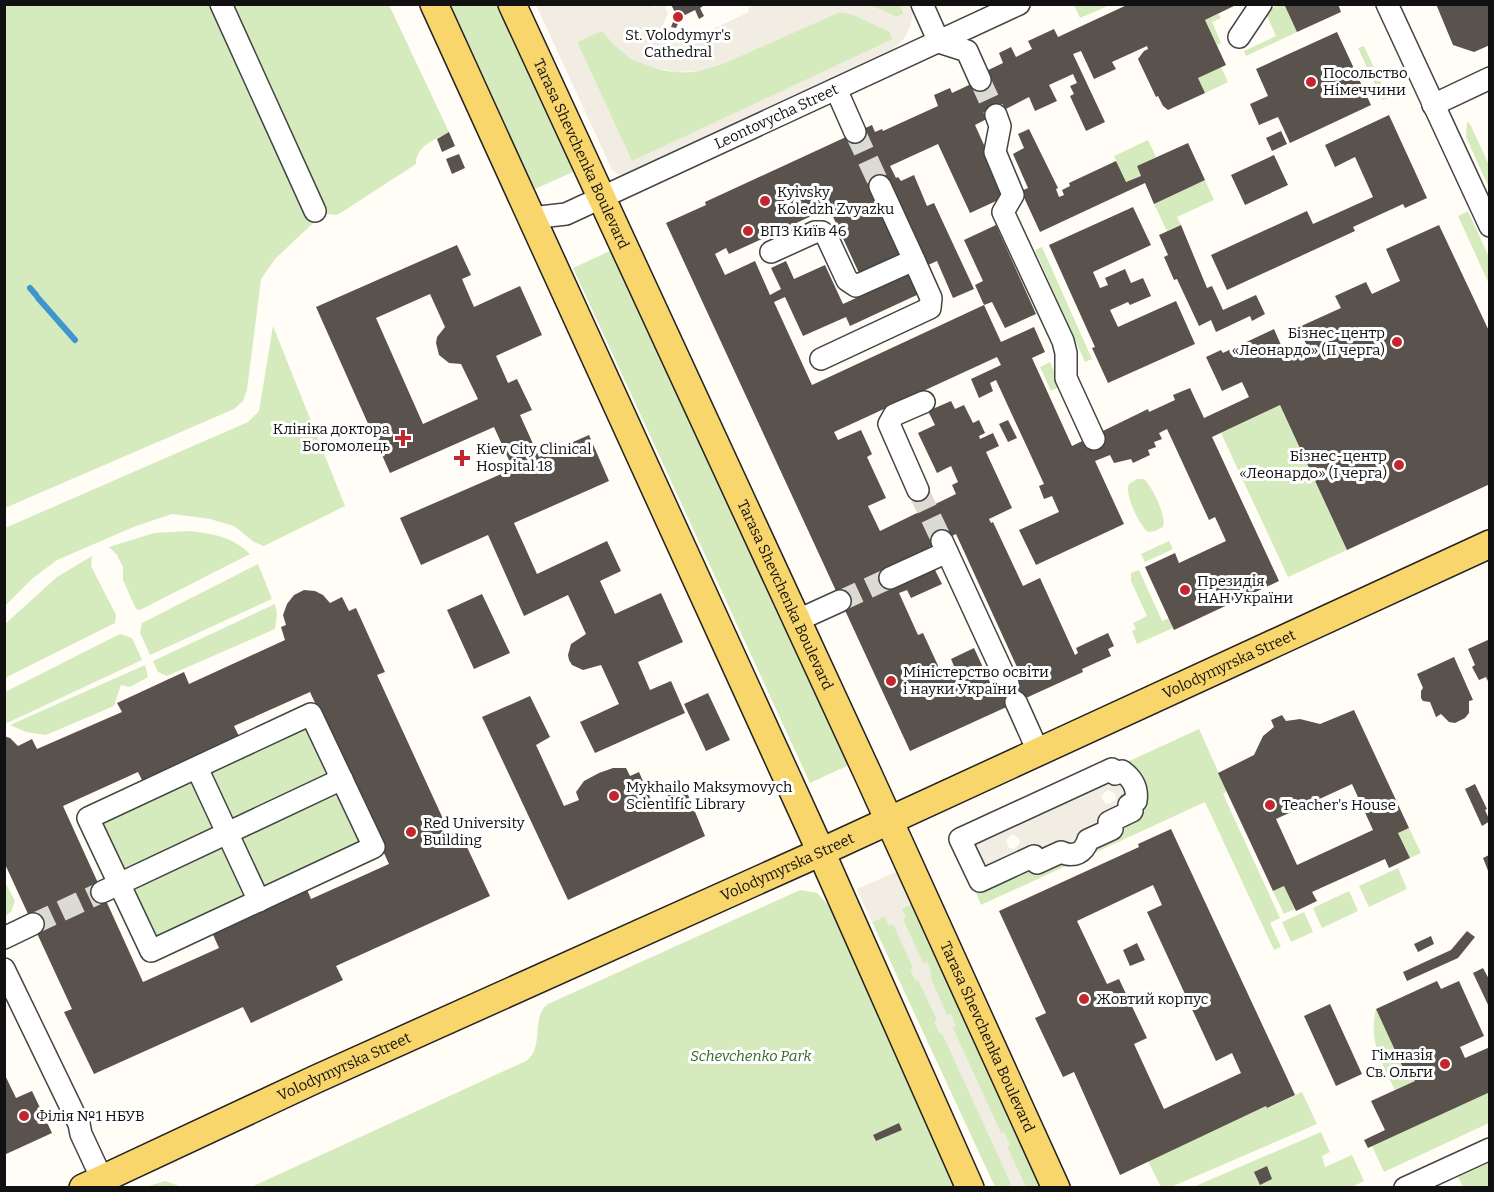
<svg xmlns="http://www.w3.org/2000/svg" width="1494" height="1192" font-family="Bitter,serif">
<style>
.green{fill:#d5ebbd}
.plaza{fill:#f1ede2;fill-rule:evenodd}
.lines{fill:none;stroke-linecap:round;stroke-linejoin:round}
.stream{stroke:#3f96cf;stroke-width:6}
.building{fill:#5a524d;fill-rule:evenodd}
.minor-tunnel{stroke:#dbdad3;stroke-width:21;stroke-dasharray:21 10;stroke-linecap:butt}
.minor-casing{stroke:#444;stroke-width:24}
.major-casing{stroke:#222;stroke-width:30}
.minor{stroke:#fff;stroke-width:21}
.major{stroke:#f9d66b;stroke-width:27}
.poi-dot{fill:#c4262e;stroke:#fff;stroke-width:2}
.labels{text-anchor:middle;dominant-baseline:central;stroke-width:6;stroke-linejoin:round;paint-order:stroke}
.poi-label{font-size:15px;fill:#111;stroke:#fff;text-anchor:start}
.street-label{font-size:15px;fill:#111;stroke:#fff}
.park-label{font-size:15px;font-style:italic;fill:#2f6b1f;stroke:#fff}
</style>
<rect width="100%" height="100%" fill="#fffdf5"/>
<path class="green" d="M4 5H389L449 132C434 140 416 146 416 164L342 212 336 215 327 214 311 225 275 259 261 279 247 390 243 401 234 409 5 508Z
M450 5H498L575 171 535 189Z
M869 5H900L904 14 897 17Z
M1074 5H1110L1080 18Z
M1279 5H1284L1297 32 1246 56 1244 51 1276 36 1265 11Z
M840 12 852 14 890 32 893 39 632 162 577 42 602 30C619 51 647 70 675 72 683 73 691 72 699 71Z
M1219 14 1221 18 1212 22 1221 43 1217 45 1205 20Z
M1364 46 1388 98 1382 100 1358 48Z
M1221 67 1228 82 1205 93 1198 78Z
M1467 122 1470 124 1489 165V188L1466 137Z
M1148 140 1156 157 1137 166 1141 176 1126 182 1114 156Z
M1205 180 1214 200 1177 217 1181 225 1167 231 1154 204Z
M1468 211 1489 257V284L1458 216Z
M1042 247 1092 359 1085 362 1035 250Z
M612 250 849 765 810 783 573 268Z
M273 326 345 506 264 546 254 542 234 526 210 519 172 514 136 526 57 560 33 578 5 606V528L248 422 259 411Z
M1050 362 1061 386 1051 391 1040 367Z
M1280 405 1347 550 1288 577 1221 433Z
M1137 479H1144C1152 486 1167 517 1163 527L1155 531 1148 532C1139 525 1124 493 1129 484Z
M190 531C214 534 233 537 250 554L140 610 136 609 123 580V567L117 555 109 547 154 533Z
M1169 541 1173 549 1145 562 1141 554Z
M92 556 91 566 116 615 115 623 5 678V624L57 577Z
M258 564 272 599 150 655 140 633 142 623Z
M1139 570 1162 621 1169 618 1173 628 1137 644 1132 631 1136 629 1133 623 1147 616 1131 581V573Z
M275 604 277 614 275 629 167 676 158 672 153 661Z
M120 634 132 638 142 660 5 724V692Z
M145 665 148 677 130 687 121 685 114 706 46 735 26 732 10 725Z
M309 721 367 845 153 945 95 821Z
M1199 729 1227 791 1223 794 1280 918 1270 923 1281 947 1274 950 1205 802 981 905 975 890 1131 811 1112 769Z
M1409 828 1421 853 1410 858 1398 833Z
M1398 868 1407 889 1369 907 1359 886Z
M4 880 15 901 11 912 5 916Z
M1284 886 1295 909 1284 914 1273 891Z
M800 890 817 893 829 906 957 1187 249 1188 526 1061C545 1048 530 1017 548 1004Z
M1349 891 1358 911 1322 928 1313 908Z
M913 903 1044 1187H995L872 922Z
M1304 912 1313 932 1291 942 1282 922Z
M1376 1009 1405 1072 1410 1070 1415 1081 1395 1090C1382 1062 1368 1042 1376 1009Z
M1302 1092 1317 1124 1171 1187H1161L1148 1161 1266 1106 1268 1108Z
M1489 1092V1123L1384 1172 1372 1146Z
M1321 1132 1330 1152 1322 1156 1325 1167 1352 1155 1364 1181 1350 1188H1191Z
M1489 1163V1187H1463L1458 1177Z
M165 1181 182 1187H146Z"/>
<path class="plaza" d="M651 4 653 7 664 5 668 13 661 30 678 37 700 35 749 12 748 8 755 5H869L897 17 904 13 900 5H913V14L910 27 904 39 892 50 626 175H619L612 170 536 5ZM840 12 852 14 890 32 893 39 632 161 577 42 602 31 614 45 631 59 652 67 675 72 699 71 723 64Z
M1112 769 1134 784 1112 829 980 881 960 839ZM1108 790 1115 794 1116 799 1109 804 1105 803 1101 796ZM1012 834 1019 838 1020 843 1014 849 1009 848 1006 840Z
M898 871 913 903 902 908 906 917 903 919 923 963 927 962 932 974 930 976 947 1015 951 1014 956 1026 953 1028 1001 1133 1004 1132 1010 1145 1007 1146 1026 1187H1009L1008 1186 1011 1184 942 1033 940 1034 934 1022 937 1020 918 980 916 981 910 970 913 968 893 924 889 926 884 916 872 922 857 889Z"/>
<g class="lines">
<path class="stream" d="M30 288 36 295
M38 298 75 340"/>
</g>
<path class="building" d="M671 4H706L700 8 704 16 699 19 695 10 681 17 676 28 671 27 676 15Z
M1129 4H1238L1205 20 1226 65 1198 78 1205 93 1168 110 1163 106 1158 96 1156 97 1138 59 1144 51 1148 49 1147 46 1112 62 1116 69 1094 79 1081 51 1073 54 1105 122 1086 131 1070 96 1074 94 1070 86 1077 83 1073 74 1049 85 1057 101 1035 111 1029 97 975 125 1007 196 970 213 938 144 890 166 896 178 898 177 901 181 914 175 927 206 934 203 974 289 953 298 937 261 928 265 922 251 902 253 859 273 829 208 729 254 726 248 715 254 725 275 755 261 770 295 781 289 771 268 786 261 794 279 825 265 843 304 913 272 919 294 850 326 846 317 803 336 785 297 774 302 812 385 984 305 1001 342 1034 327 1045 352 1032 358 1072 446 1148 409 1149 412 1175 400 1173 395 1190 388 1204 418 1249 397 1242 382 1222 391 1206 357 1221 350 1223 353 1225 352 1274 329 1288 361 1309 351 1299 327 1341 308 1335 296 1366 282 1372 294 1400 281 1386 249 1439 225 1490 333V484L1347 550 1280 405 1212 437 1279 581 1174 630 1145 567 1175 553 1179 563 1226 541 1215 517 1209 520 1167 429 1159 433 1162 439 1154 442 1156 447 1148 450 1150 455 1133 463 1131 459 1114 463 1110 455 1095 461 1124 524 1036 565 1019 530 1059 512 1052 496 1044 499 1039 486 1044 484 996 380 990 383 993 391 979 398 971 379 1001 365 997 357 834 432 838 440 861 430 872 454 867 457 886 498 868 506 880 531 956 494 952 485 958 482 951 466 937 473 918 433 935 425 928 411 951 401 955 409 964 405 973 423 979 420 985 433 979 436 980 439 993 433 999 446 986 452 1012 508 989 519 991 523 993 522 1023 586 1040 578 1075 655 1078 653 1076 648 1108 633 1114 646 1108 649 1111 656 1082 669 1083 672 910 751 666 223 706 205 705 202 872 125 875 132 882 129 883 131 938 106 934 95 950 88 952 93 986 77 984 72 1003 63 999 53 1011 47 1016 57 1032 49 1028 41 1054 29 1058 37ZM956 534 1022 678 994 691 974 648 951 659 954 666 941 672 923 633 918 635 899 593 907 590 911 598 942 584 933 566 929 547Z
M1284 4H1338L1341 12 1297 32Z
M1436 4H1485V6L1490 4V45L1474 52 1453 45Z
M1337 32 1371 105 1290 143 1278 117 1259 125 1250 104 1268 96 1256 69Z
M1389 115 1427 198 1405 208 1403 204 1353 227 1355 231 1227 290 1211 255 1307 211 1313 224 1373 197 1355 157 1335 167 1325 145Z
M1029 129 1058 188 1056 189 1059 197 1064 195 1062 190 1070 186 1069 183 1116 161 1126 182 1141 176 1137 166 1188 143 1205 180 1154 204 1145 183 1040 232 1021 191 1028 188 1013 154 1024 148 1018 134Z
M1281 131 1287 144 1272 151 1266 138Z
M449 132 455 146 442 152 437 139Z
M459 154 465 168 452 174 446 159Z
M1274 155 1288 185 1245 205 1231 175Z
M1133 207 1151 245 1093 272 1100 288 1108 285 1105 278 1125 269 1131 283 1143 278 1151 296 1130 305 1128 302 1110 310 1118 327 1176 301 1195 344 1108 383 1092 348 1095 347 1049 245Z
M996 225 1036 314 1005 328 992 302 984 305 975 285 983 281 964 240Z
M1181 225 1207 288 1212 286 1223 310 1256 295 1265 314 1252 321 1250 316 1216 332 1211 320 1199 326 1177 279 1174 280 1164 257 1168 255 1159 235Z
M457 245 471 275 462 279 474 307 520 286 542 335 496 356 508 383 517 379 532 410 520 415 539 457 589 435 609 481 514 523 537 574 607 541 621 571 600 581 615 614 661 593 683 642 638 662 650 690 671 681 685 713 595 753 580 722 619 704 601 665 583 670 572 665 569 660 568 655 571 644 586 634 568 595 524 616 488 535 421 565 400 518 513 469 494 427 390 473 316 307ZM430 294 445 327 437 337 436 343 439 355 449 363 461 364 478 399 423 424 376 318Z
M1008 420 1017 438 1008 442 999 424Z
M304 590 315 591 323 595 330 603 342 597 349 611 356 608 385 672 377 675 450 834 459 830 490 896 336 966 343 980 251 1023 243 1007 94 1074 64 1012 72 1009 4 862V736L10 738 18 746 32 739 37 749 122 712 117 703 184 672 189 684 285 640 281 627 286 625 283 615 287 604 294 595ZM310 692 389 864 311 899 305 885 210 928 219 948 143 982 63 806 138 772 144 784 241 740 234 726Z
M482 594 510 653 474 669 447 610Z
M1490 639V685L1486 677 1479 680 1472 667 1475 665 1468 649Z
M1454 657 1473 700 1469 701V713L1465 718 1455 723 1449 722 1441 714 1436 717 1430 702 1423 701 1421 698V691L1423 688 1417 674Z
M708 693 730 740 706 751 684 704Z
M530 696 550 737 536 745 564 806 579 800 576 792 584 781 599 773 613 768H626L630 776 639 772 653 804 679 789 686 790 705 836 568 900 482 717Z
M1354 710 1409 828 1398 833 1410 858 1389 868 1385 859 1312 892 1317 901 1296 911 1284 886 1273 891 1218 773 1254 755 1263 736 1274 727 1271 720 1282 715 1286 721 1300 719 1320 724ZM1352 784 1373 830 1297 865 1276 819Z
M1475 784 1487 809 1485 810 1490 821 1482 826 1465 789Z
M1171 829 1295 1095 1267 1108 1266 1106 1120 1175 1074 1072 1063 1077 1035 1018 1046 1013 999 911 1139 847 1138 844ZM1153 885 1162 905 1147 912 1216 1061 1232 1053 1241 1073 1164 1109 1134 1044 1147 1038 1119 979 1107 984 1077 921Z
M1489 855V873L1483 858Z
M1467 931 1475 937 1458 958 1407 981 1403 972 1451 950Z
M1431 936 1434 944 1418 952 1414 944Z
M1137 943 1145 960 1130 966 1123 950Z
M1483 968 1490 981V1009L1473 973Z
M1437 981 1441 989 1459 981 1484 1036 1460 1047 1465 1058 1490 1047V1092L1368 1148 1364 1140 1385 1130 1371 1101 1415 1081 1410 1070 1405 1072 1376 1009Z
M1330 1004 1362 1074 1336 1086 1304 1016Z
M4 1073 16 1098 32 1091 52 1133 4 1155Z
M899 1123 902 1130 876 1141 873 1135Z
M1267 1166 1272 1179 1260 1185 1254 1172Z"/>
<g class="lines">
<path class="minor-tunnel" d="M980 80 996 115
M855 132 880 186
M918 490 942 541
M840 601 890 578
M33 924 102 892"/>
<g class="minor-casing">
<g id="minor">
<path d="M221 4 315 211"/>
<path d="M922 4 939 42 967 51 980 80"/>
<path d="M1387 4 1490 226"/>
<path d="M1239 37 1261 4"/>
<path d="M836 89 855 132"/>
<path d="M1433 105 1490 78"/>
<path d="M996 115 1000 126 995 152 1013 195 1003 212 1063 341 1066 353V378L1094 439"/>
<path id="s1" d="M531 218 566 214 1019 4"/>
<path d="M771 252 815 232H822L827 237 847 280 856 286 914 260 880 186"/>
<path d="M821 359 930 308 931 298 914 260"/>
<path d="M918 490 889 424 894 415 924 402"/>
<path d="M942 541 1008 684"/>
<path d="M890 578 947 552"/>
<path d="M796 621 840 601"/>
<path d="M1016 702 1038 751"/>
<path d="M311 714 374 847 151 951 88 818Z"/>
<path d="M197 768 259 901"/>
<path d="M1112 769 1115 774 1122 771C1133 779 1138 788 1136 801L1129 805 1132 811 1109 822 1112 829 1088 840C1084 853 1074 858 1061 852L1037 863 1034 856 980 881 960 839Z"/>
<path d="M102 892 342 779"/>
<path d="M4 938 33 924"/>
<path d="M4 969 79 1124 81 1134 102 1179"/>
<path d="M1405 1188 1490 1149"/>
</g>
</g>
<g class="major-casing">
<g id="major">
<path d="M434 4 821 852 970 1188"/>
<path id="s2" d="M512 4 867 772 1056 1188"/>
<path id="s3" d="M83 1188 314 1080 821 852 1490 544"/>
</g>
</g>
<use href="#minor" class="minor"/>
<use href="#major" class="major"/>
</g>
<g class="poi-dot">
<circle cx="678" cy="17" r="6"/>
<circle cx="1311" cy="82" r="6"/>
<circle cx="765" cy="201" r="6"/>
<circle cx="748" cy="231" r="6"/>
<circle cx="1397" cy="342" r="6"/>
<path d="M400 429h6v6h6v6h-6v6h-6v-6h-6v-6h6z"/>
<path d="M459 449h6v6h6v6h-6v6h-6v-6h-6v-6h6z"/>
<circle cx="1399" cy="465" r="6"/>
<circle cx="1185" cy="590" r="6"/>
<circle cx="891" cy="681" r="6"/>
<circle cx="614" cy="796" r="6"/>
<circle cx="1270" cy="805" r="6"/>
<circle cx="411" cy="832" r="6"/>
<circle cx="1084" cy="999" r="6"/>
<circle cx="1445" cy="1064" r="6"/>
<circle cx="24" cy="1116" r="6"/>
</g>
<g class="labels">
<g class="poi-label">
<text x="678" y="35" text-anchor="middle">St. Volodymyr's<tspan x="678" dy="17">Cathedral</tspan></text>
<text x="1323" y="73">Посольство<tspan x="1323" dy="17">Німеччини</tspan></text>
<text x="777" y="192">Kyivsky<tspan x="777" dy="17">Koledzh Zvyazku</tspan></text>
<text x="760" y="231">ВПЗ Київ 46</text>
<text x="1385" y="333" text-anchor="end">Бізнес-центр<tspan x="1385" dy="17">«Леонардо» (II черга)</tspan></text>
<text x="390" y="429" text-anchor="end">Клініка доктора<tspan x="390" dy="17">Богомолець</tspan></text>
<text x="476" y="449">Kiev City Clinical<tspan x="476" dy="17">Hospital 18</tspan></text>
<text x="1387" y="456" text-anchor="end">Бізнес-центр<tspan x="1387" dy="17">«Леонардо» (I черга)</tspan></text>
<text x="1197" y="581">Президія<tspan x="1197" dy="17">НАН України</tspan></text>
<text x="903" y="672">Міністерство освіти<tspan x="903" dy="17">і науки України</tspan></text>
<text x="626" y="787">Mykhailo Maksymovych<tspan x="626" dy="17">Scientific Library</tspan></text>
<text x="1282" y="805">Teacher's House</text>
<text x="423" y="823">Red University<tspan x="423" dy="17">Building</tspan></text>
<text x="1096" y="999">Жовтий корпус</text>
<text x="1433" y="1055" text-anchor="end">Гімназія<tspan x="1433" dy="17">Св. Ольги</tspan></text>
<text x="36" y="1116">Філія №1 НБУВ</text>
</g>
<g class="street-label">
<text stroke="none"><textPath href="#s1" startOffset="267">Leontovycha Street</textPath></text>
<text stroke="none"><textPath href="#s2" startOffset="165">Tarasa Shevchenka Boulevard</textPath></text>
<text stroke="none"><textPath href="#s2" startOffset="651">Tarasa Shevchenka Boulevard</textPath></text>
<text stroke="none"><textPath href="#s3" startOffset="1260">Volodymyrska Street</textPath></text>
<text stroke="none"><textPath href="#s3" startOffset="774">Volodymyrska Street</textPath></text>
<text stroke="none"><textPath href="#s2" startOffset="1137">Tarasa Shevchenka Boulevard</textPath></text>
<text stroke="none"><textPath href="#s3" startOffset="288">Volodymyrska Street</textPath></text>
</g>
<g class="park-label">
<text x="751" y="1056">Schevchenko Park</text>
</g>
</g>
<rect width="1494" height="1192" fill="none" stroke="#111111" stroke-width="12"/>
</svg>
